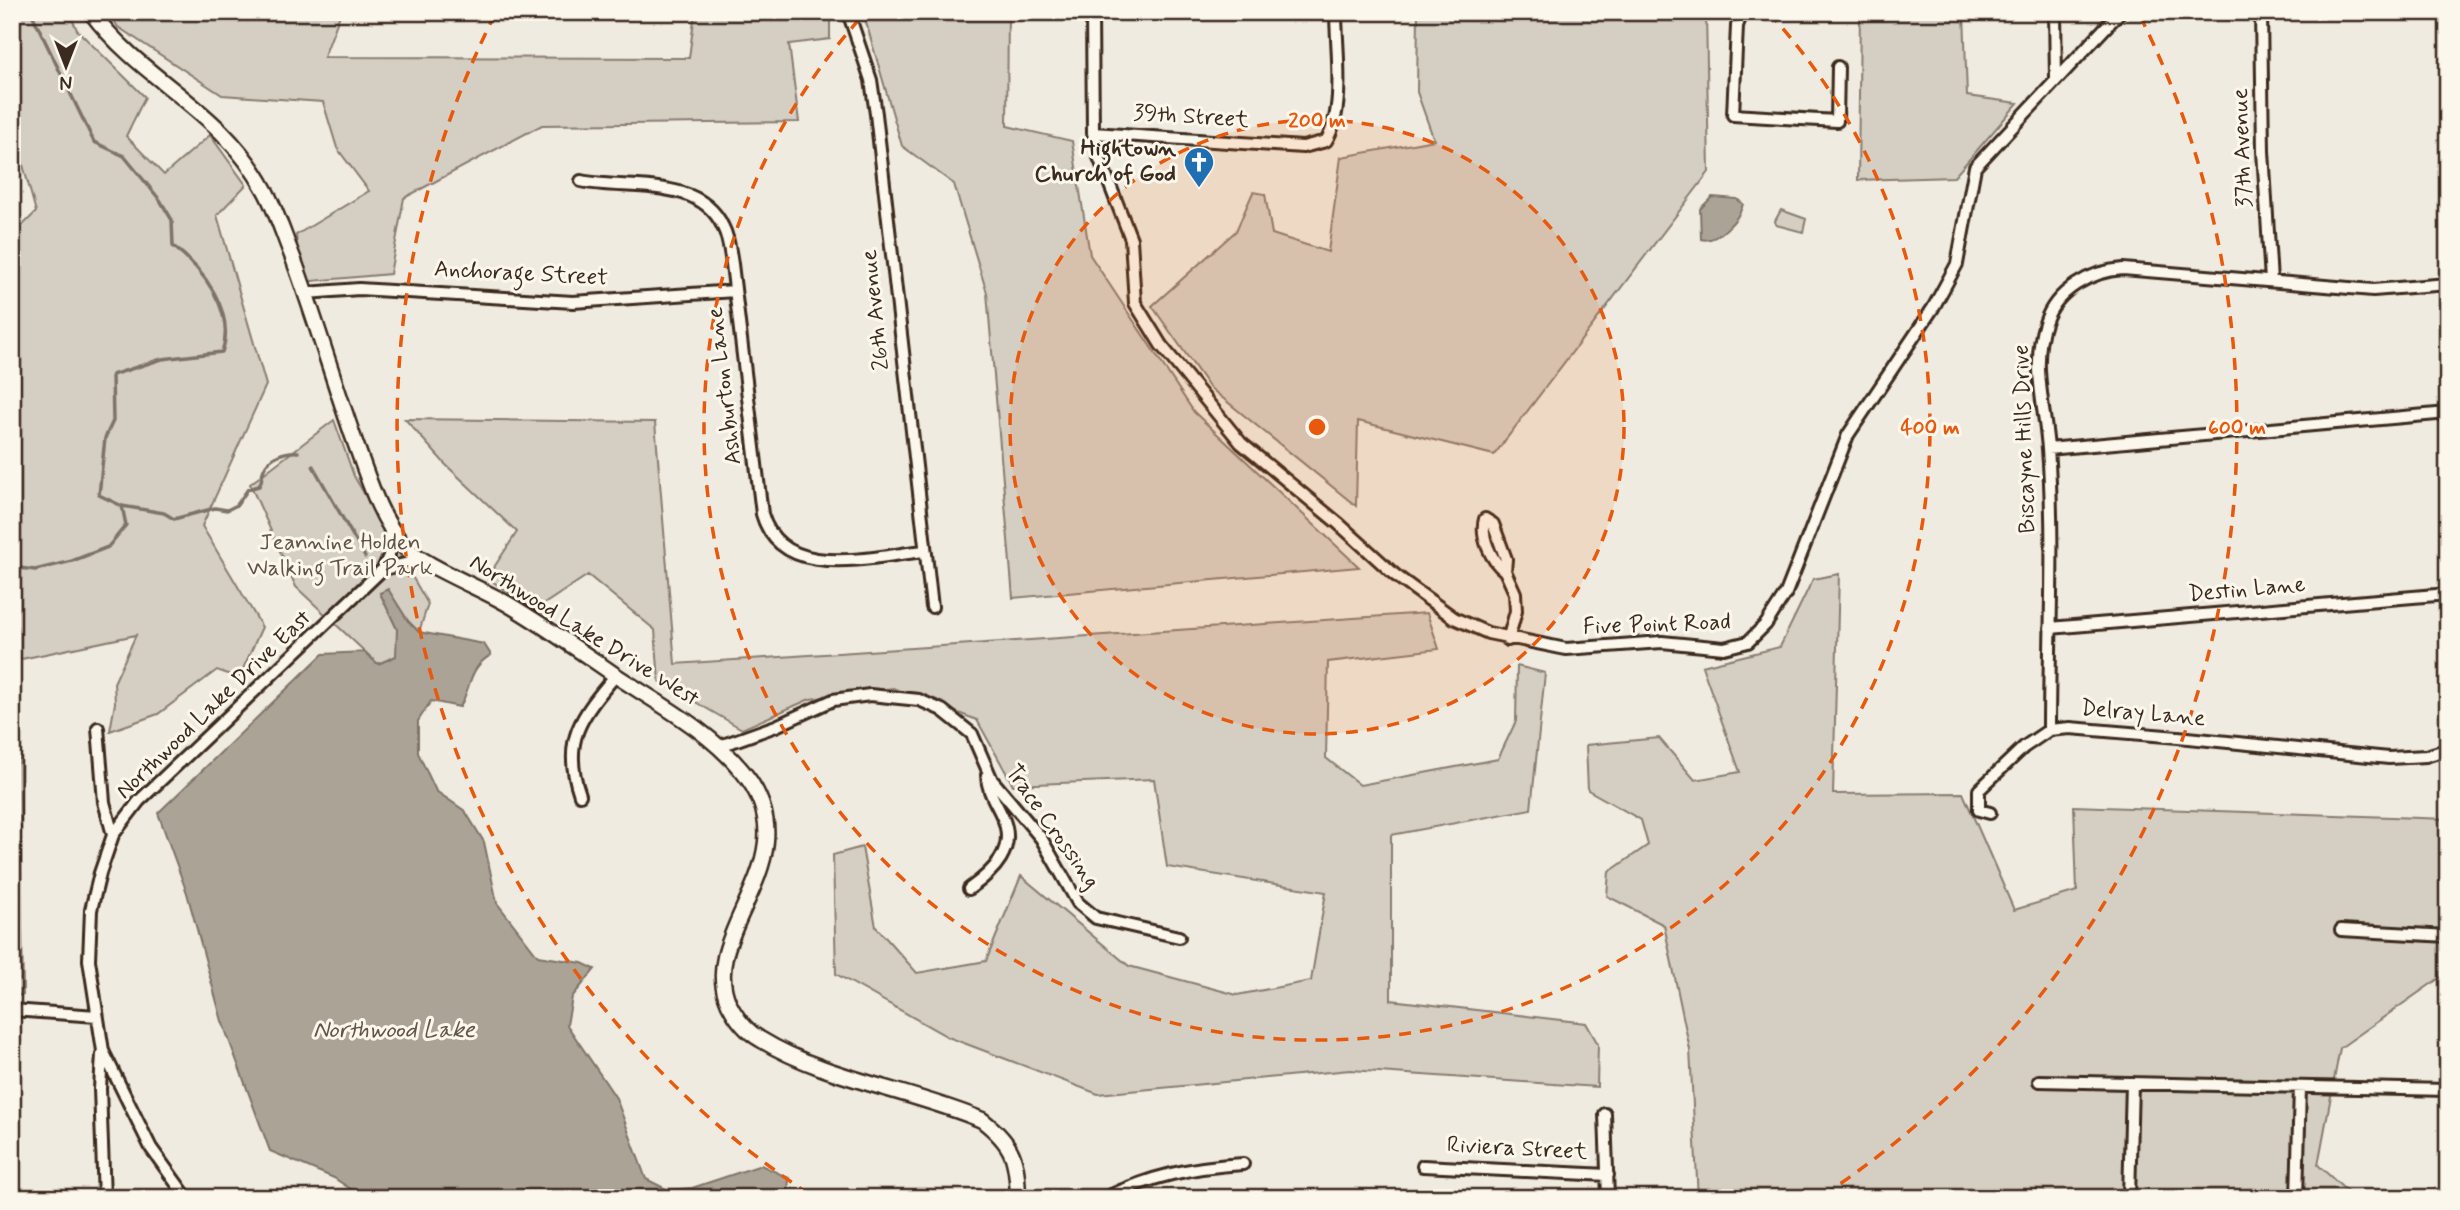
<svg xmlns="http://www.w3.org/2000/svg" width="2460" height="1210" font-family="Mynerve,sans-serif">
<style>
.green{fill:#d5cec3;stroke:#887c70;stroke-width:2}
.water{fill:#aca397;stroke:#7f7367;stroke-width:2}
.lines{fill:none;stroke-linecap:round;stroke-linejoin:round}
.stream{stroke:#7f7367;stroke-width:3.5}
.minor-casing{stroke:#3b2a1e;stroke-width:16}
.tertiary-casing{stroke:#3b2a1e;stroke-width:19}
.minor{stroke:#fbf7ec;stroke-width:10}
.tertiary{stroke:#fbf7ec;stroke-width:14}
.ring{fill:none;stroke:#e8590c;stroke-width:3.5;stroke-dasharray:12 9}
.labels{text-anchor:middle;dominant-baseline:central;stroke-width:6;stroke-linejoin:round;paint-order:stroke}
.street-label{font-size:23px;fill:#3b2a1e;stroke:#fbf7ec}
.poi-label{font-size:23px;font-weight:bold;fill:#3b2a1e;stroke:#fbf7ec;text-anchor:end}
.park-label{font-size:23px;fill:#625347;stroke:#fbf7ec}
.water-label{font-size:24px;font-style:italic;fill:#635448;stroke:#fbf7ec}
.centre{fill:#e8590c;stroke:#fbf7ec;stroke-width:3.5}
.ring-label{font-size:21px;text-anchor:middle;font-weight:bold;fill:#e8590c;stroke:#fbf7ec;stroke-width:6;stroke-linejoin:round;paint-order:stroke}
</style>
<rect width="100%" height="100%" fill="#f0ebe0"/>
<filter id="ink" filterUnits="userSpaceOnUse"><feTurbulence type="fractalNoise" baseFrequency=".0143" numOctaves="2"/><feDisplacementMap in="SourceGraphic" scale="14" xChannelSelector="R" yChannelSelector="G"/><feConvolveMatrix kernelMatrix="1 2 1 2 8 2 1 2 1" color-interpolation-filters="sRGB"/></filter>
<g filter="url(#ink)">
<path class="green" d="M12 12H69L77 30 145 97 126 136 164 175 210 135 246 185 217 215 266 385 202 526 262 627 239 678 217 670 158 714 110 731 115 703 114 683 136 635 12 661V236L36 212 12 125Z
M108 12H341L324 57 689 58 695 12H830V39L789 44 799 122 542 125 404 198 390 274 301 282 296 235 369 191 337 148 323 102 222 95 118 27Z
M863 12H1008L1007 126 1072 141 1090 255 1194 412 1359 567 1013 598 987 293 954 184 902 146Z
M1418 12H1706L1709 172 1494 455 1358 421 1356 506 1209 387 1152 306 1236 231 1253 192 1265 194 1272 234 1328 252 1341 157 1434 140 1417 92Z
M1860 12H1964L1967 96 2018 103 1954 177 1858 180Z
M1781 210 1806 219 1803 232 1776 225 1775 221Z
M405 419 655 422 675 664 1427 613 1439 649 1328 662 1326 758 1360 785 1498 759 1516 721 1517 666 1545 673 1531 809 1391 835V1000L1586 1023 1598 1044 1597 1087 1350 1070 1098 1094 948 1037 836 974 833 855 862 847 876 927 917 973 986 961 1021 876 1129 966 1237 995 1311 981 1326 892 1167 867 1154 779 1013 785 977 720 893 688 810 699 742 729 659 681 655 630 588 575 535 610 487 578 517 532 446 465Z
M334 420 354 476 428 604 419 632 408 621 388 590 380 593 397 629V656L378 664 296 587 250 484Z
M1839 574 1833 794 1963 793 2014 910 2077 891 2074 806 2448 819V972L2340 1048 2318 1165 2354 1198H1698L1690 1050 1664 925 1607 896 1609 872 1648 845 1641 820 1588 790 1586 745 1659 738 1695 780 1740 772 1702 666 1780 647 1813 579Z
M12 718 19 726 23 995 12 996Z"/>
<path class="water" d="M1712 197 1737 199 1743 204C1740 218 1717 244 1701 239L1700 209Z
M388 589 408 621 419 632 484 644 491 655C469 667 471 687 460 707L431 701 418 721V753L436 791 465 811 484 842 497 903 538 956 582 963 595 969 572 997 567 1025 616 1098 646 1179 668 1190 692 1188 761 1165 789 1178 788 1195 784 1198H364L334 1178 270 1151 222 1021 187 893 158 813 323 654 364 652 378 664 396 656 397 629 380 593Z"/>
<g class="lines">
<path class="stream" d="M31 12 94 142 124 156 160 200 172 220 173 246C203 269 236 312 222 352L162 359 112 375 113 421 105 438 99 495 122 506 164 513 174 519 215 508 227 510 237 505 248 489 259 486C263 480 261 475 264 469 269 456 286 451 298 452
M313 466 365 557
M12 567 35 570 72 561 108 547 126 525 122 506"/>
<g class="minor-casing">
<path id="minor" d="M848 12 871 80 876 114 932 607
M1092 12 1093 133 1099 157 1131 239 1135 303 1161 345 1241 443 1339 524 1395 575 1454 618 1488 633 1566 649 1662 642 1724 648 1748 642 1766 624 1786 593 1848 435 1933 308 1957 264 1975 167 2120 12
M1742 12 1737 26 1733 115 1837 121 1838 67
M2055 12 2056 79
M2261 12 2263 151 2271 281
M1093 133 1303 147 1326 141C1346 110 1336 49 1336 12
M581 181C626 191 700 175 723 227 729 238 730 252 732 264L762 514C782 583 873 556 925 551
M306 293 359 289 573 302 735 291
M2048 449 2448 413
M383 569 389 556 390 528
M1505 571C1491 561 1480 536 1485 519L1493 524 1506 559 1505 571 1515 593 1516 611 1508 640
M2050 628 2448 594
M98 728 104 802 113 835
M2049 730C2049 638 2055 540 2048 449 2045 407 2031 364 2045 323 2056 290 2091 271 2123 269L2373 290 2448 284
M720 746 776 726 833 700 870 695 919 700 942 710 972 734 992 780 1041 838 1078 903 1096 918 1179 937
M580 795C561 741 581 716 616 675
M1990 813 1979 810V790L2024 747 2049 730 2070 728 2178 737 2389 758 2426 756 2448 749
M969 889C993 872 1018 849 1002 816 996 802 987 791 987 775
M2341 930 2448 936
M12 1010 97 1016
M102 1054 100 1089 104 1198
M2039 1081 2448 1090
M1605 1114 1608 1198
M1423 1166 1608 1175
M187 1198 151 1148 103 1051 89 960 91 910 100 873 113 835 139 801 383 569 424 560
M1105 1198C1151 1176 1192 1167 1243 1164
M2129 1198 2132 1083
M2297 1198 2300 1087"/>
</g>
<g class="tertiary-casing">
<path id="tertiary" d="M91 12C145 84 221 107 266 192 277 213 284 236 293 258 316 320 334 383 356 445 369 480 379 516 403 545 420 564 480 588 506 603 542 624 577 649 612 673 657 703 708 729 743 772 815 860 695 931 729 1004 736 1018 746 1031 760 1039 825 1079 911 1090 982 1120 1014 1145 1017 1159 1018 1198"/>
</g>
<use href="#minor" class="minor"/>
<use href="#tertiary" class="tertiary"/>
</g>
</g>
<circle cx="1317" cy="427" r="307" fill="#e8590c" fill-opacity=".12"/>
<g class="ring">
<circle cx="1317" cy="427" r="307"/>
<path d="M1769 13A613 613 0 1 1 865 13"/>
<path d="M809 1194A920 920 0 0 1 494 16M2140 16A920 920 0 0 1 1825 1194"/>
</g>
<defs>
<g id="church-pin" transform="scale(1.575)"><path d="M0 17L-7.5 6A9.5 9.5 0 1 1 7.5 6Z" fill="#1f6fb2" stroke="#fbf7ec"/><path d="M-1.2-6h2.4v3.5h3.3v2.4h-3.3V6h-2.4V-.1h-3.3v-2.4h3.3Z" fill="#fff"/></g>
</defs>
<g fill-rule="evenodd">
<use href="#church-pin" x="1199" y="162"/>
</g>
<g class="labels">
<g class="street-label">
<text transform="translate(1191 117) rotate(4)">39th Street</text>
<text transform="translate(2243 148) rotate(-92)">37th Avenue</text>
<text transform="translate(521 274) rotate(3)">Anchorage Street</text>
<text transform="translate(876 310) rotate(-96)">26th Avenue</text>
<text transform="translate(725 386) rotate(-97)">Ashburton Lane</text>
<text transform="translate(2025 439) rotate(-92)">Biscayne Hills Drive</text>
<text transform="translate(2247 590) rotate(-5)">Destin Lane</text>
<text transform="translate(1657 625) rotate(-2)">Five Point Road</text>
<text transform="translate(584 631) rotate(32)">Northwood Lake Drive West</text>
<text transform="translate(214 705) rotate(-44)">Northwood Lake Drive East</text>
<text transform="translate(2143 714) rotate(5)">Delray Lane</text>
<text transform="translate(1052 827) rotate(55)">Trace Crossing</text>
<text transform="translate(1517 1149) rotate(3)">Riviera Street</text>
</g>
<g class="poi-label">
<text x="1176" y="149">Hightown<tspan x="1176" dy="26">Church of God</tspan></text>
</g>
<g class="park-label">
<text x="340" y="543">Jeannine Holden<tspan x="340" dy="26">Walking Trail Park</tspan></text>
</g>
<g class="water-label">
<text x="394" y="1030">Northwood Lake</text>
</g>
</g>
<circle cx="1317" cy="427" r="10" class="centre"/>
<g class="ring-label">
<text x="1317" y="127">200 m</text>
<text x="1930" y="434">400 m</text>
<text x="2237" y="434">600 m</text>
</g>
<rect width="2460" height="1210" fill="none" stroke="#fbf7ec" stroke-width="42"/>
<rect x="21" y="21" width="2418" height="1168" fill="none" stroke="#3b2a1e" stroke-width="2.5" filter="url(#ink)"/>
<g transform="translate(66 66) rotate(180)" stroke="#fbf7ec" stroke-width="5" paint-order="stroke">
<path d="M0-5L12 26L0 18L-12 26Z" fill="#3b2a1e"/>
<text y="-10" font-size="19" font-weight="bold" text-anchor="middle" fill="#3b2a1e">N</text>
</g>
</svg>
